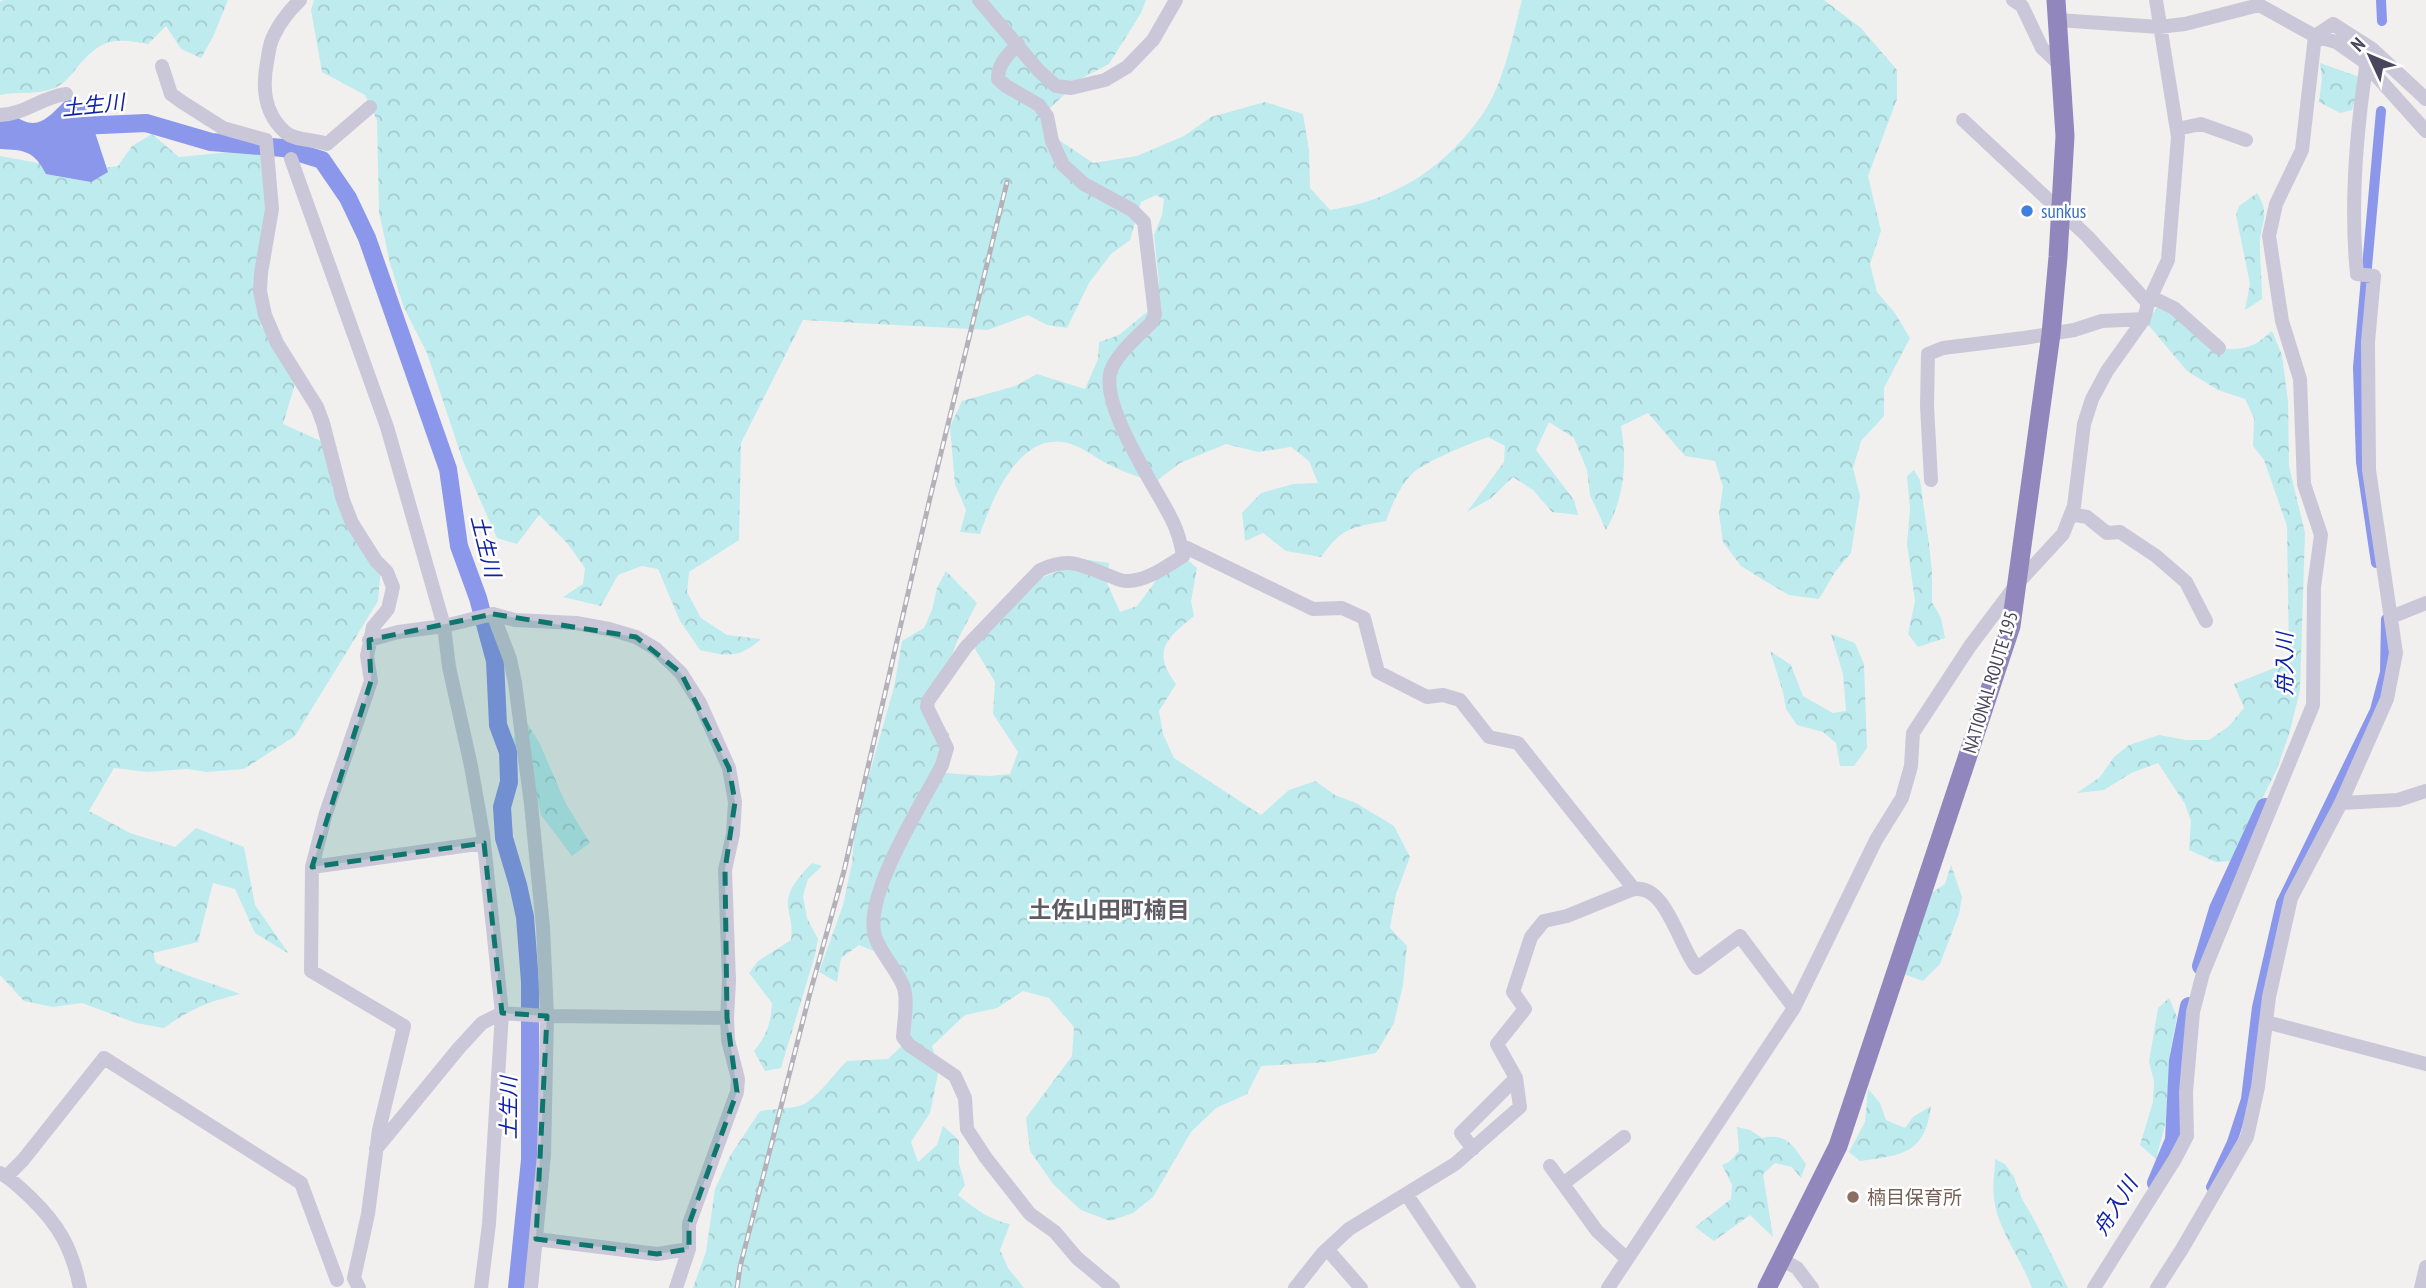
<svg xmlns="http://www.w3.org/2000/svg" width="2426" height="1288" font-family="'PT Sans Narrow','Noto Sans JP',sans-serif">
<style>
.forest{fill:url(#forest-crowns)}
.water{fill:#8b97ea}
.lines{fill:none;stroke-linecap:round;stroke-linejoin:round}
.canal{stroke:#8b97ea;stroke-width:10}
.river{stroke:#8b97ea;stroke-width:18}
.minor{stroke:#cac8d8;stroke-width:14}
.highway{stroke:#9187bd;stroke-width:19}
.rail-casing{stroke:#b3b1b9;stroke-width:5}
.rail{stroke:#fff;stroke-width:2.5;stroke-dasharray:8;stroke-linecap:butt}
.marked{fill:#0f766e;fill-opacity:0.2;stroke:#0f766e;stroke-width:5;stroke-dasharray:14 9;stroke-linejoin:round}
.shop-dot{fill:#3f7fe0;stroke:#fff;stroke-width:2.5}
.education-dot{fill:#8d6e63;stroke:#fff;stroke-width:2.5}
.labels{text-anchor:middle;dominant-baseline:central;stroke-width:5;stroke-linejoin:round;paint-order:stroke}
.shop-label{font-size:19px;fill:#366cbe;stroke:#fff;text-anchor:start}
.street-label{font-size:19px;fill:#4a475c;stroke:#fff}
.education-label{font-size:19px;fill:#785e54;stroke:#fff;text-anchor:start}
.water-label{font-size:21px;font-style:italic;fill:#0f21a7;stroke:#fff}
.quarter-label{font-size:23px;font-weight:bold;fill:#5d5b63;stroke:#fff}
</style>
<defs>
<pattern id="forest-crowns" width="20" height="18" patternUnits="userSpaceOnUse" patternTransform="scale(1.75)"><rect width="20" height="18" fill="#beebee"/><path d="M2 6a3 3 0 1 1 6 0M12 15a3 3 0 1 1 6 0" fill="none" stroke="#a5cbce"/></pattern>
</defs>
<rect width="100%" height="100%" fill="#f1f0ef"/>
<path class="forest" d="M3 0H228L213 37 201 58 181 49 166 26 148 44C114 38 103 38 79 65 74 71 67 81 60 85 42 96 19 91 0 95V2Z
M314 0H1146L1141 13 1109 64 1082 78 1049 109 1056 138 1093 163 1137 156 1184 136 1211 117 1265 102 1303 114 1309 150 1310 188 1330 210C1395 200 1447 167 1484 112 1504 82 1513 35 1522 0H1824L1861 28 1897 70V99L1868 176 1881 231 1870 264 1877 292 1895 313 1910 338 1884 388V416L1861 441 1853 468 1860 496 1851 553 1835 572 1819 599 1789 595 1765 581 1741 566 1723 542 1719 514 1723 487 1715 461 1685 456 1648 413 1621 426C1627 463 1625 496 1606 530L1590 495 1587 470 1574 438 1549 422 1536 450 1574 500 1578 515 1552 512 1533 490 1513 477 1490 499 1467 512 1504 462 1505 446 1488 437C1469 444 1428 460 1413 473 1400 485 1392 505 1386 521 1350 528 1343 527 1321 557L1286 551 1263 533 1245 541 1242 513 1261 493 1293 484 1318 483 1309 461 1291 447 1258 452 1226 444 1180 463 1155 482C1137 477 1121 471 1104 462 1095 457 1086 450 1076 446 1023 423 993 496 980 534L960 532 966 510 955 484 950 427 962 401 1015 386 1037 374 1085 389 1098 359 1099 342 1119 335 1148 311 1159 283 1154 235 1162 215 1164 199 1156 195 1141 202 1130 240 1111 254 1089 283 1067 328 1047 325 1028 315 988 330 803 320 741 443 739 540 689 572 687 592 701 618 727 635 761 639C739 659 726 656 700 650L680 621 658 569 642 566 618 575 601 606 563 597 583 584 585 568 567 543 539 515 517 544 497 538 463 461 427 353 404 308 390 263 379 212 377 120 365 95 322 72 311 10Z
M2320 63 2357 76 2358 91 2352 110 2340 113 2319 102 2322 78Z
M152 134 179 157 260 149 272 186 259 274 261 326 298 374 283 424 334 447 332 488 381 567 378 601 295 736 244 769 207 772 187 769 147 772 114 768 89 811 130 833 175 847 196 828 244 847 255 905 289 954 255 933 235 889 213 883 198 942 153 953 156 963C184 975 212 983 240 994 210 1001 190 1009 164 1028L136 1023 82 1003 53 1007 24 1001 0 975V156L81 171 118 166 132 146Z
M2257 193C2272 217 2259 223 2260 247 2260 265 2262 281 2262 299L2245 310 2250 284 2236 215 2239 206Z
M2162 302C2185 329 2215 362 2255 344 2261 341 2267 335 2272 331L2282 355 2288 401 2289 466 2305 533 2300 690 2290 731 2277 769 2231 861 2216 862 2189 850 2191 821 2185 804 2158 763 2131 773 2104 790 2077 793 2100 777 2114 757 2129 745 2159 735 2186 740H2209L2229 726 2244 708 2234 684 2289 662 2287 526 2264 460 2253 446 2254 418 2245 399 2218 390 2187 371 2146 322Z
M1914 470 1920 480 1929 544 1932 572V602L1941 618 1945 638 1918 647 1908 634 1915 601 1907 544 1910 509 1907 476Z
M1089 560 1109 563 1107 583 1120 612 1137 606 1166 567 1189 561 1197 568 1191 601 1194 616C1167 638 1151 651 1176 684L1159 711 1163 734 1174 758 1261 815 1289 790 1315 781 1335 795 1356 803 1394 826 1410 857 1396 894 1390 928 1407 946 1403 985 1394 1023 1376 1053 1328 1062 1261 1066 1247 1094 1216 1108 1191 1132 1153 1197 1133 1213 1110 1221 1081 1210 1053 1184 1030 1151 1026 1118 1072 1056 1074 1027 1049 998 1023 991 997 1008 965 1015 932 1046 939 1069 930 1113 911 1142 918 1162 937 1145 943 1126 959 1140V1163L965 1185 958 1195C974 1208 989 1220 1010 1224L1000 1250 1008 1268 1024 1288H693L706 1252 715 1189 730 1156 760 1111C772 1109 786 1109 799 1106 815 1102 834 1073 847 1061L888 1059 906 1042 912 1016 886 956 859 945 841 958 837 982 819 972 843 905 852 863 855 825 894 687 902 641 924 628 932 610 937 588 946 571 977 603 958 639 949 663 929 687 933 711 949 734V758L944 773 990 776 1010 774 1018 752 993 714 995 682 975 649 978 635 1035 580Z
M1831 634 1855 643 1864 664 1867 748 1854 766H1840L1836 743 1823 732 1797 725 1786 709 1783 692 1770 651 1791 665 1803 696 1833 713 1846 711 1843 674Z
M520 721H526L540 744 565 802 590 843 572 856 541 815 536 794 517 756 513 739Z
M812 863 822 866 808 879 803 896 807 918 818 939 815 955 781 1068 765 1071 754 1051C767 1035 771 1023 772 1003L749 973 758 961 791 940C793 928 790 919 788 907 786 889 801 875 812 863Z
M1951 865 1962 897 1959 914 1940 964 1923 981 1903 974 1930 894 1945 884Z
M2169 998 2177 1017 2170 1053 2166 1121 2156 1159 2140 1145 2153 1102 2154 1081 2149 1062 2158 1008Z
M1868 1089 1880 1103 1886 1120 1905 1128 1913 1117 1931 1106C1925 1155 1901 1155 1860 1161L1849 1152 1865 1122Z
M1737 1127 1750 1130 1762 1138C1788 1133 1792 1145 1806 1164L1801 1178 1792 1167 1775 1163 1763 1174 1773 1237 1750 1215 1714 1241 1695 1227 1731 1199 1732 1185 1722 1165 1729 1162 1739 1151Z
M1995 1159 2005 1164 2014 1177 2022 1199 2036 1223 2068 1288H2032C2021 1258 1997 1229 1994 1198 1992 1185 1995 1172 1995 1159Z"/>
<path class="water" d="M67 99 85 102 108 172 91 182 46 174C34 151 25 150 0 149V116L14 115C38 134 50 115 67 99Z"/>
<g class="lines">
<path class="canal" d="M2381 0 2382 21
M2376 563 2361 462 2358 367 2381 111
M2211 1187 2232 1142 2246 1099 2257 1007 2281 903 2375 710 2385 672 2386 619"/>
<path class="river" d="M69 128 79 126 146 123 211 142 283 148 322 160 348 198 367 238 448 469 459 546 478 598 495 661 498 725 508 752 509 782 502 807 504 838 518 885 525 917 530 982V1160L517 1288
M2201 966 2218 909 2265 807
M2156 1183 2174 1140 2178 1061 2189 1006"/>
<path class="minor" d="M300 0C290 10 280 22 274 35 269 44 269 52 267 62 262 88 264 113 285 132 295 141 314 139 327 144L370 107
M979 0 1039 71 1056 86 1071 88 1105 80 1127 67 1153 40 1176 0
M2013 0 2022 6 2042 48 2062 67
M2058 20 2159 27 2185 24 2259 5 2315 36 2336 42 2362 60 2426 131
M1018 44C1008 55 998 63 998 79L1006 86 1039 105 1047 116 1052 141 1063 165 1084 184 1132 210 1144 222 1155 315 1151 323C1138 336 1119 352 1112 368 1096 401 1157 489 1172 520 1178 532 1181 543 1183 556 1167 566 1147 581 1128 581 1121 582 1114 577 1107 575 1080 564 1068 557 1040 570L966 647 928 701 927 707 947 748 942 765C922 804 867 889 874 932 877 950 898 970 904 988 908 1003 904 1021 903 1037L909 1045 955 1076 965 1098 967 1129 986 1158 1030 1214 1055 1232 1077 1258 1113 1288
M162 66 171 94 182 102 223 128 266 140 272 209 261 273 260 291 265 315 277 343 317 407 323 423 343 500 352 523 376 561 387 572 393 587 388 609 373 627 367 656 371 681 326 813 312 867 311 971 404 1026 379 1130 368 1214 354 1278 359 1288
M0 115C25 114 42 97 66 94
M1963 120 2087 236 2148 303
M2177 129 2201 124 2246 140
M291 159 387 427 444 626 449 667 471 766 483 834 502 1013 489 1224 481 1288
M2151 297 2174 308 2219 348
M1931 480 1927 406 1928 354 1943 348 2024 338 2074 330 2102 321 2144 319
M2071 514 2087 517 2107 533 2120 532 2156 556 2186 582 2206 621
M1181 545 1313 609 1342 608 1364 618 1378 672 1427 697 1443 695 1460 700 1489 737 1518 743 1634 889
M493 614 510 659 515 683 531 804 543 927 547 1016 544 1155 531 1288
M2391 617 2426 603
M369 640 398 632 444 626 493 614 515 620 576 623 609 629 636 637 656 649 681 673 700 703 729 768 735 802 733 834 725 870 729 981 727 1018 728 1040 738 1079 737 1092 689 1224V1249L676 1288
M2341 803 2398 800 2426 791
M312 867 484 843
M2266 1022 2426 1064
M376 1149 459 1048 482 1023 502 1013 547 1016 727 1018
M1473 1149 1461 1133 1516 1078
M1550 1166 1597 1231 1627 1259
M0 1173C12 1179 20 1188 30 1197 59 1225 72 1248 80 1288
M7 1176 23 1160 104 1058 301 1183 337 1280
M1563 1184 1624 1137
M1407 1195 1469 1288
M536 1239 657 1254 689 1249
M1327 1249 1361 1288
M1781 1259 1797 1268 1812 1288
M1295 1288 1322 1254 1349 1229 1455 1164 1520 1107 1516 1078 1497 1044 1525 1009 1513 992 1531 937 1544 921 1567 916 1631 890C1665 879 1679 947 1697 968L1740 936 1794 1008
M1608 1288 1794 1008 1876 840 1902 798 1911 766 1913 733 1970 646 2016 585 2063 534 2074 506 2084 424 2092 399 2107 371 2144 319 2148 303 2168 260 2178 137 2156 0
M2094 1288 2175 1159 2187 1136 2186 1092 2193 1012 2203 973 2313 705 2314 587 2321 535 2304 484 2300 379 2282 321 2269 236 2276 204 2302 150 2315 36 2333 24 2372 49 2426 99
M2157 1288 2182 1249 2247 1137 2258 1087 2269 997 2291 898 2341 803 2387 699 2396 653 2369 470 2368 342 2374 276 2357 274C2350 206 2356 135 2366 67
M2421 1288 2426 1267"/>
<path class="highway" d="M1767 1288 1838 1146 2011 626 2051 334 2058 257 2065 136 2056 0"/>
<g class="rail-casing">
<path id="rail" d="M737 1288 740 1267 810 993 844 871 930 498 1007 182"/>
</g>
<use href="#rail" class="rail"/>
</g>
<path class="marked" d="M493 614 636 637 681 673 729 768 735 802 725 870 727 1018 737 1092 689 1224V1249L657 1254 536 1239 547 1016 502 1013 484 843 312 867 371 681 369 640Z"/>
<circle class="shop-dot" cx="2027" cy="211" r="7"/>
<circle class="education-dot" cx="1853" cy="1197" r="7"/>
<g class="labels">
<g class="shop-label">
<text x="2041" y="211">sunkus</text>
</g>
<g class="street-label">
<text transform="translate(1990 682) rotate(-73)">NATIONAL ROUTE 195</text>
</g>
<g class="education-label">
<text x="1867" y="1197">楠目保育所</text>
</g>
<g class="water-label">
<text transform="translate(93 105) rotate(-6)">土生川</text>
<text transform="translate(486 546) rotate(76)">土生川</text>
<text transform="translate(2284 664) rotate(-90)">舟入川</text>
<text transform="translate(508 1108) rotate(-90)">土生川</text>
<text transform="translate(2115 1206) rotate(-58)">舟入川</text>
</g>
<g class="quarter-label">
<text x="1109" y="909">土佐山田町楠目</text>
</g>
</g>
<g transform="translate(2370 56) rotate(314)" stroke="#ffffff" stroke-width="5" paint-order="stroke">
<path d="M0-5L12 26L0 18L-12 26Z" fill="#4a475c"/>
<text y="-10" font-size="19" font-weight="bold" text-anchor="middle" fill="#4a475c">N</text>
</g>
</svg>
